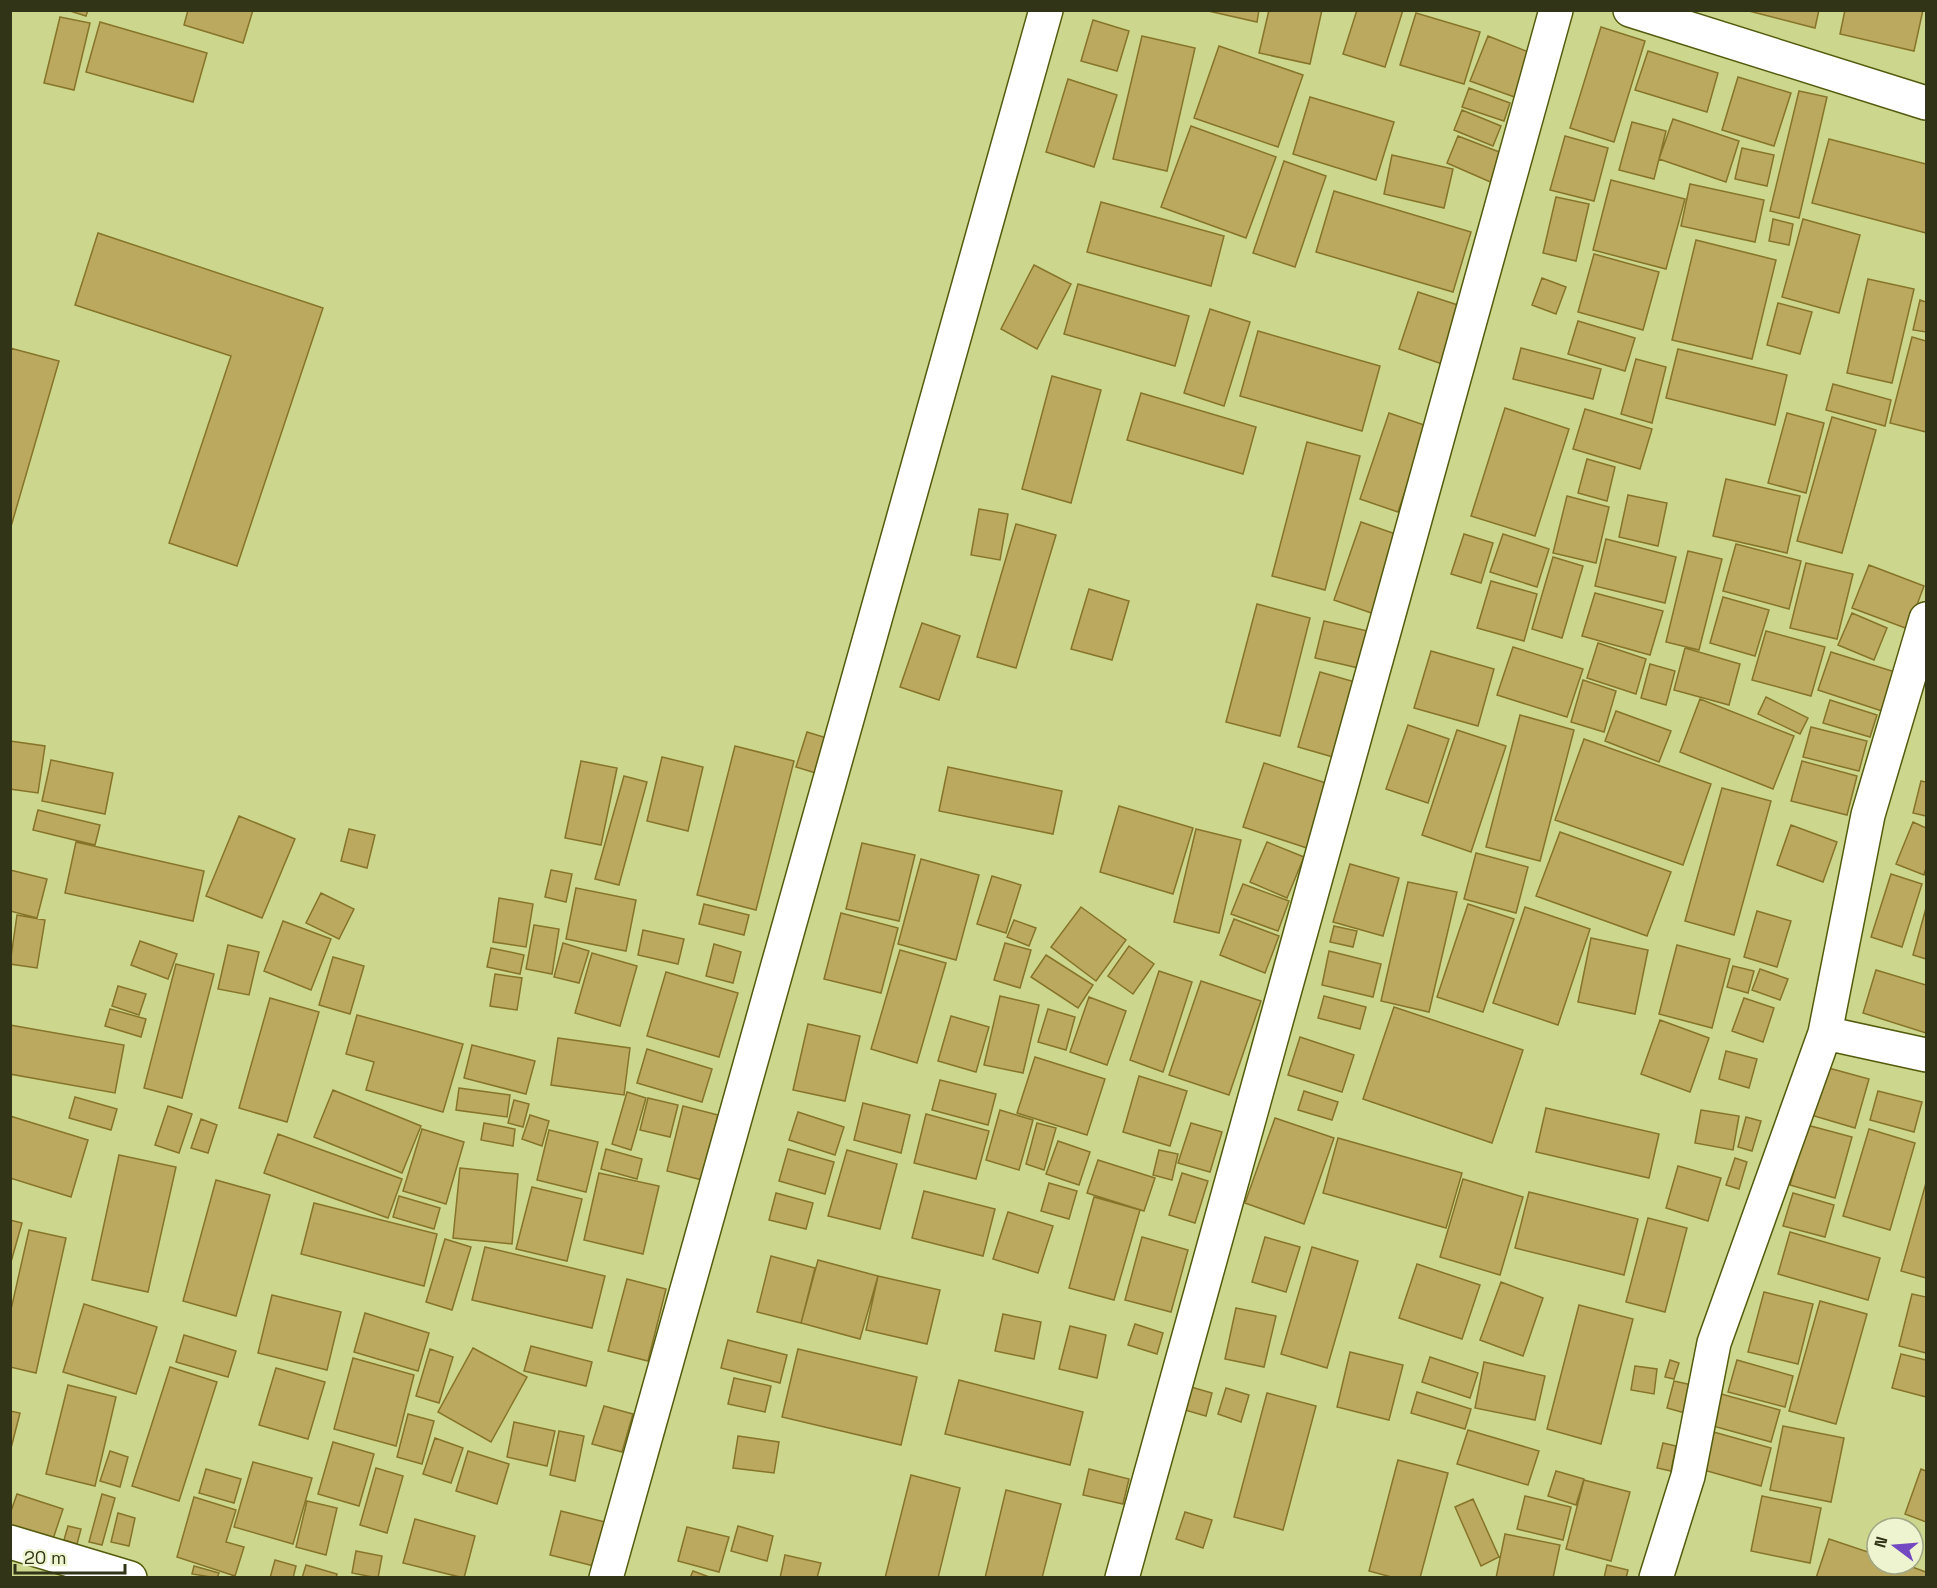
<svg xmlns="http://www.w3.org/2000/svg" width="1937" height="1588" font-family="'Space Grotesk',sans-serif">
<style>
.building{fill:#bca960;stroke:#867429;stroke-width:1.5}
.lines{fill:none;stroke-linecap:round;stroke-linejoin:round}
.minor-casing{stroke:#545b0c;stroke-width:36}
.minor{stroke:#fff;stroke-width:33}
</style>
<rect width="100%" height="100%" fill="#ccd78d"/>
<path class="building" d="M67 10H88L86 16Z
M188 10H253L243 43 184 25Z
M1204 10H1259L1257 22Z
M1269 10H1322L1310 64 1259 53Z
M1357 10H1403L1385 67 1343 54Z
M1745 10H1819L1815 28Z
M1845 10H1923L1914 51 1840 34Z
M1416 13 1480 32 1464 84 1400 65Z
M60 17 90 23 74 90 44 83Z
M1093 20 1129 31 1117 71 1081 61Z
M100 22 207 53 193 102 86 72Z
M1601 27 1645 41 1614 142 1570 128Z
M1142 36 1195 48 1167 171 1113 159Z
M1488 36 1536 55 1520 99 1470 81Z
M1219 46 1303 75 1278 147 1194 118Z
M1648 51 1718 73 1707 112 1635 90Z
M1738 77 1791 93 1774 146 1722 130Z
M1068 79 1117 95 1094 167 1046 152Z
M1469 88 1510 103 1504 121 1462 107Z
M1799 91 1827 97 1799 218 1770 211Z
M1310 97 1394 122 1376 180 1293 154Z
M1462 110 1501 126 1493 146 1454 130Z
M1673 119 1739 141 1726 182 1659 159Z
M1632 122 1666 131 1654 179 1619 170Z
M1191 126 1276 157 1246 238 1161 207Z
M1458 136 1507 155 1495 184 1447 163Z
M1565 136 1608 148 1594 201 1550 190Z
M1829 139 1926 164V233L1812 203Z
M1742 148 1774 155 1767 186 1735 179Z
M1392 155 1453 169 1444 208 1384 194Z
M1284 161 1326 176 1295 267 1253 253Z
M1611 180 1685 199 1666 269 1593 250Z
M1690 184 1764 200 1755 242 1681 226Z
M1334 191 1471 232 1453 292 1316 252Z
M1556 197 1589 204 1576 261 1543 253Z
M1101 202 1224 236 1211 286 1087 252Z
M1773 219 1793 224 1789 245 1769 241Z
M1803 219 1860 235 1839 313 1782 297Z
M98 233 323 308 237 566 169 543 231 356 75 305Z
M1696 240 1776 260 1752 359 1672 340Z
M1594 254 1659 272 1643 330 1578 312Z
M1034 265 1071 284 1037 349 1001 329Z
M1542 278 1566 287 1556 314 1532 305Z
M1868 279 1914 289 1892 383 1847 373Z
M1078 284 1189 316 1175 366 1064 334Z
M1418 292 1464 307 1445 365 1399 349Z
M1920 300 1926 302V332L1913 330Z
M1778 303 1812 312 1800 354 1767 345Z
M1210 309 1250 322 1224 406 1184 393Z
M1578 321 1635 338 1625 371 1568 354Z
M1258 331 1380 366 1362 431 1240 396Z
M1912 337 1926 341V432L1890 423Z
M10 348 59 361 10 530Z
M1521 348 1601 369 1593 399 1513 379Z
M1678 349 1787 375 1775 425 1666 398Z
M1636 359 1666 367 1652 423 1621 414Z
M1052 376 1101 390 1071 503 1022 489Z
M1833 384 1891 400 1885 426 1826 410Z
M1141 393 1256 427 1243 474 1127 440Z
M1505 408 1569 429 1535 536 1471 516Z
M1585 409 1652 429 1640 469 1573 449Z
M1389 413 1427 426 1398 512 1360 499Z
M1787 413 1824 423 1806 493 1768 483Z
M1832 417 1876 430 1842 553 1797 541Z
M1307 442 1360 456 1325 590 1272 576Z
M1587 459 1615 467 1607 501 1578 493Z
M1726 479 1800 496 1787 553 1713 536Z
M1628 495 1667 503 1658 546 1619 537Z
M1567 496 1609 507 1596 563 1553 553Z
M979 509 1008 514 1000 560 971 555Z
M1361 522 1407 538 1380 616 1334 600Z
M1016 524 1056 535 1016 668 977 657Z
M1464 534 1493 543 1481 583 1451 574Z
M1503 534 1549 549 1537 587 1490 572Z
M1606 539 1676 557 1665 603 1595 586Z
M1736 544 1801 561 1789 609 1723 591Z
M1688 551 1722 559 1699 650 1666 642Z
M1553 557 1583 566 1562 638 1532 629Z
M1806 563 1853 574 1837 639 1790 628Z
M1869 565 1924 586 1908 629 1852 608Z
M1491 581 1537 594 1524 641 1477 628Z
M1089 589 1129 601 1112 660 1071 649Z
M1595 593 1663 611 1650 655 1582 636Z
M1723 597 1769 610 1755 656 1710 643Z
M1257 604 1310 618 1280 736 1226 722Z
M1852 613 1887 628 1874 660 1838 645Z
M1324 621 1372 632 1363 669 1315 658Z
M922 623 960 636 939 700 900 687Z
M1766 631 1825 647 1811 696 1752 680Z
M1598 643 1646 659 1636 694 1587 678Z
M1513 647 1583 669 1567 717 1497 695Z
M1685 648 1740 664 1729 705 1674 690Z
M1431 651 1494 669 1478 726 1414 708Z
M1831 652 1895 672 1882 711 1818 690Z
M1650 664 1675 671 1666 705 1641 698Z
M1320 672 1355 682 1333 757 1298 747Z
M1583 680 1616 691 1604 732 1571 722Z
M1766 697 1808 718 1800 734 1758 714Z
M1700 699 1794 736 1773 789 1680 752Z
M1830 700 1877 715 1870 737 1823 723Z
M1616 711 1671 731 1659 762 1605 741Z
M1520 715 1574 730 1540 861 1486 847Z
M1408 725 1449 739 1428 803 1386 789Z
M1811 727 1867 741 1859 771 1803 757Z
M1457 730 1506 746 1471 852 1422 835Z
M807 732 830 739 819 774 796 767Z
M1584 739 1711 784 1683 865 1555 820Z
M10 741 45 746 38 793 10 789Z
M735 746 794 761 756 910 697 895Z
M662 757 703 767 688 831 647 821Z
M51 760 113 773 105 814 42 801Z
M581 761 617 768 601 845 565 838Z
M1802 761 1857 776 1847 815 1791 801Z
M1264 763 1329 784 1307 848 1243 827Z
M948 767 1062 791 1053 834 939 811Z
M624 776 647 782 619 885 595 879Z
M1921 781 1926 782V816L1913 813Z
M1722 788 1771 801 1734 935 1685 921Z
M1119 806 1193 828 1173 894 1100 872Z
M38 810 100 825 95 845 33 830Z
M239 816 295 839 262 918 206 896Z
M1913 822 1926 828V868L1924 875 1896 864Z
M1791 825 1837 842 1823 882 1777 865Z
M349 829 375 835 367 868 341 861Z
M1196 829 1241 840 1219 933 1174 922Z
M1560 832 1671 872 1647 936 1536 896Z
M76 842 204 871 193 921 65 893Z
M1267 842 1304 857 1287 898 1250 882Z
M862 843 915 855 899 921 846 909Z
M1476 853 1528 867 1516 913 1464 899Z
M921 859 979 875 956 960 898 944Z
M1350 864 1399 878 1383 936 1333 922Z
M10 870 47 879 37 918 10 911Z
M551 870 572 874 566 902 545 897Z
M1891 874 1922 884 1902 947 1871 937Z
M992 876 1021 885 1006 933 977 924Z
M1408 882 1457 892 1429 1012 1381 1001Z
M1243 884 1289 901 1278 931 1231 914Z
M576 888 636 900 626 951 566 939Z
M321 893 354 909 339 939 306 923Z
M499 898 533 904 526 947 493 942Z
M704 904 749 915 744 935 699 924Z
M1468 904 1514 919 1483 1012 1437 997Z
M1081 907 1126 940 1096 981 1051 947Z
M1525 907 1590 929 1558 1025 1493 1003Z
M1926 908V959L1913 955Z
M1757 911 1791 921 1777 967 1744 957Z
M841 913 898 928 881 993 824 979Z
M17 915 45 920 37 968 10 964Z
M1234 919 1279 936 1265 973 1220 955Z
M1014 920 1036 928 1029 946 1007 937Z
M283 921 331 939 311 990 264 971Z
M534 925 559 929 552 974 526 969Z
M1334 926 1357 931 1353 947 1330 942Z
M643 930 684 939 678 964 638 955Z
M1591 938 1648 950 1635 1014 1578 1002Z
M140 941 177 954 168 979 131 965Z
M563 943 589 951 579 983 554 977Z
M1005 943 1031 950 1020 988 994 980Z
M714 944 741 952 733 983 706 976Z
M228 945 259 952 249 995 218 989Z
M1677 945 1730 959 1712 1028 1659 1014Z
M1129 946 1154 964 1133 994 1108 976Z
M491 948 524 955 520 974 487 967Z
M900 950 946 963 917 1063 871 1049Z
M1329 951 1381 964 1373 997 1322 985Z
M592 953 637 966 620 1026 575 1013Z
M1046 955 1093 985 1078 1008 1031 977Z
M333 957 364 966 350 1014 319 1005Z
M176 964 214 974 182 1098 144 1088Z
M1733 966 1754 971 1748 993 1727 987Z
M1760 969 1788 979 1780 1000 1752 990Z
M1876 970 1926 985V1033L1863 1013Z
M1159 971 1192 982 1163 1072 1130 1060Z
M666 972 738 993 719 1057 647 1036Z
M495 974 522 978 517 1010 490 1006Z
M1201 981 1261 1001 1229 1095 1169 1075Z
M118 986 146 994 139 1015 112 1006Z
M1000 996 1039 1005 1023 1073 984 1065Z
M1324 996 1366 1007 1360 1029 1318 1018Z
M1089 997 1126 1011 1107 1065 1070 1052Z
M270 998 319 1012 287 1122 239 1108Z
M1744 998 1774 1008 1763 1042 1732 1031Z
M1394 1007 1523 1050 1492 1143 1363 1099Z
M110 1009 146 1019 141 1037 105 1026Z
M1048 1009 1075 1017 1066 1050 1038 1042Z
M357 1015 463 1044 443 1112 366 1090 374 1062 346 1054Z
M951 1016 989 1027 976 1072 938 1061Z
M1660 1020 1709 1038 1690 1092 1641 1074Z
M808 1024 860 1036 845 1101 793 1090Z
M10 1025 124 1045 115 1093 10 1074Z
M1300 1037 1354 1055 1342 1092 1288 1075Z
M558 1038 630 1048 624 1095 551 1085Z
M472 1045 535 1061 526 1094 464 1078Z
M647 1049 712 1069 702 1102 637 1083Z
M1726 1051 1757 1059 1749 1088 1719 1079Z
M1035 1057 1105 1079 1087 1135 1017 1113Z
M1825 1067 1869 1079 1855 1128 1811 1115Z
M1139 1076 1187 1091 1170 1146 1123 1132Z
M940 1080 996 1094 988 1125 932 1110Z
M459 1088 510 1095 507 1117 456 1110Z
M333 1090 421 1126 402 1173 314 1137Z
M1304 1091 1338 1102 1332 1120 1298 1110Z
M1878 1091 1922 1102 1914 1132 1870 1120Z
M627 1092 646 1098 631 1150 612 1144Z
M75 1097 117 1109 111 1130 69 1118Z
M648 1098 678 1105 670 1137 640 1130Z
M514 1100 529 1104 523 1127 508 1123Z
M863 1103 910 1115 901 1153 854 1140Z
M168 1106 192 1114 179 1153 155 1145Z
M683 1106 718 1115 702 1180 667 1171Z
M1546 1108 1659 1134 1649 1178 1536 1152Z
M1000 1110 1033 1120 1019 1170 986 1160Z
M1701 1110 1739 1116 1733 1150 1695 1143Z
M798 1112 844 1127 835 1155 789 1140Z
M926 1114 989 1131 976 1179 914 1163Z
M530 1115 549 1121 542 1146 522 1139Z
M10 1116 88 1140 71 1197 10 1178Z
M1746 1117 1761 1121 1752 1151 1738 1147Z
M1275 1118 1334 1138 1304 1224 1245 1203Z
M201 1119 217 1125 208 1153 191 1148Z
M484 1123 515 1129 513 1146 481 1140Z
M1037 1123 1056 1128 1044 1170 1026 1164Z
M1191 1123 1222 1132 1210 1172 1178 1163Z
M1807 1125 1852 1137 1835 1198 1790 1185Z
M422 1129 464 1142 446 1204 403 1191Z
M1869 1129 1915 1143 1890 1230 1843 1216Z
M549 1130 598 1142 586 1192 537 1180Z
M278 1134 402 1179 388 1218 264 1173Z
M1338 1138 1462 1173 1446 1228 1323 1193Z
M1058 1141 1090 1152 1079 1185 1046 1174Z
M606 1149 642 1159 637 1179 601 1169Z
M788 1149 834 1162 825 1194 779 1181Z
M847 1150 897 1164 880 1229 828 1216Z
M1159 1150 1178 1154 1172 1180 1153 1175Z
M119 1155 176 1167 148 1292 92 1280Z
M1735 1158 1747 1162 1739 1189 1726 1185Z
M1098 1160 1155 1178 1144 1211 1087 1193Z
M1678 1166 1721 1178 1708 1221 1666 1208Z
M460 1168 518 1174 512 1244 453 1238Z
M599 1173 659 1186 643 1254 584 1240Z
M1182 1173 1208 1181 1195 1223 1169 1215Z
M1463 1179 1523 1197 1500 1275 1440 1257Z
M216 1180 270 1195 236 1316 183 1301Z
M1049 1183 1077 1191 1069 1219 1041 1211Z
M1926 1183V1278L1901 1271Z
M532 1187 582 1199 567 1261 516 1249Z
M924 1191 995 1209 983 1256 912 1238Z
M1529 1192 1638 1219 1624 1275 1515 1248Z
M776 1193 813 1203 806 1229 769 1220Z
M1793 1193 1834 1205 1825 1237 1783 1226Z
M399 1196 440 1208 434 1229 393 1217Z
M1094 1197 1140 1210 1114 1300 1069 1288Z
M314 1203 437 1234 424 1286 301 1254Z
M1008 1212 1053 1226 1038 1273 993 1259Z
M1648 1218 1687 1228 1665 1312 1626 1302Z
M10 1220 22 1223 11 1262H10Z
M29 1230 66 1238 36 1373 10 1367V1314Z
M1790 1232 1880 1258 1868 1300 1778 1274Z
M1142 1237 1188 1250 1171 1312 1125 1300Z
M1265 1237 1300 1247 1286 1292 1252 1282Z
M445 1239 471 1247 452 1310 426 1302Z
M485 1247 605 1276 592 1328 472 1300Z
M1312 1247 1358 1261 1327 1368 1281 1354Z
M771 1256 815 1268 801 1323 757 1312Z
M818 1260 878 1276 860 1339 801 1323Z
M1417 1264 1480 1285 1462 1339 1399 1318Z
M878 1276 940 1290 927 1344 866 1330Z
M627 1279 666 1289 648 1361 608 1351Z
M1501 1282 1543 1298 1523 1356 1480 1340Z
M1764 1292 1813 1304 1798 1364 1748 1352Z
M1912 1294 1926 1297V1353L1899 1346Z
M272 1295 341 1312 327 1370 258 1353Z
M1820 1301 1867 1314 1836 1424 1789 1411Z
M84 1304 157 1327 136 1394 63 1372Z
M1579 1305 1633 1319 1601 1444 1547 1429Z
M1236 1308 1276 1316 1264 1367 1225 1359Z
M365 1313 429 1333 418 1371 354 1352Z
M1003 1314 1041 1322 1034 1359 995 1351Z
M1135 1324 1163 1333 1157 1354 1128 1345Z
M1070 1326 1106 1335 1097 1378 1059 1369Z
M184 1335 236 1351 228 1377 176 1362Z
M728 1340 787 1355 780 1383 721 1368Z
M531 1346 592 1362 586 1386 524 1371Z
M473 1348 527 1377 491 1442 438 1412Z
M430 1349 453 1357 439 1403 416 1396Z
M798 1349 917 1377 901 1445 782 1417Z
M1350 1352 1403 1365 1389 1420 1337 1407Z
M1901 1354 1926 1360V1397L1892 1388Z
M1430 1357 1478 1373 1470 1398 1422 1382Z
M353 1358 414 1375 396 1446 334 1429Z
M1670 1360 1679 1363 1674 1379 1665 1377Z
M1737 1360 1793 1376 1785 1407 1728 1392Z
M1484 1362 1545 1376 1535 1420 1475 1408Z
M1635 1366 1657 1369 1654 1394 1631 1390Z
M170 1367 217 1382 179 1501 132 1486Z
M276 1368 325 1382 308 1439 259 1425Z
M734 1378 771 1386 765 1412 728 1404Z
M959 1380 1083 1412 1070 1465 945 1434Z
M1674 1381 1692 1385 1685 1413 1667 1408Z
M68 1385 116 1397 95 1486 46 1474Z
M1191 1387 1212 1393 1206 1416 1185 1410Z
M1226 1388 1249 1395 1241 1422 1218 1414Z
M1417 1392 1471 1409 1465 1429 1411 1413Z
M1267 1393 1316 1406 1283 1530 1234 1517Z
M1721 1394 1780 1410 1771 1442 1713 1426Z
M604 1406 633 1414 622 1452 592 1444Z
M10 1411 20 1413 10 1452Z
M408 1414 434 1421 422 1464 397 1457Z
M514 1422 555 1431 547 1466 507 1457Z
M1783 1426 1844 1438 1831 1502 1770 1490Z
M1468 1430 1539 1451 1528 1485 1457 1464Z
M559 1431 584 1436 575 1481 550 1475Z
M1710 1431 1771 1448 1761 1486 1700 1469Z
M738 1436 779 1442 774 1473 733 1468Z
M435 1438 463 1448 451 1483 423 1474Z
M333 1442 374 1454 359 1506 318 1494Z
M1663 1443 1676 1446 1671 1471 1657 1468Z
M110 1451 128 1457 120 1487 100 1481Z
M468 1451 509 1464 497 1504 456 1491Z
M1398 1460 1448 1473 1420 1578H1395L1369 1571Z
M253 1462 312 1478 293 1544 234 1527Z
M376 1468 403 1476 387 1533 360 1525Z
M206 1469 241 1479 234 1503 199 1493Z
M1089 1469 1129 1479 1123 1504 1083 1495Z
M1921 1469 1926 1471V1522L1905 1514Z
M1556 1471 1584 1479 1576 1505 1548 1496Z
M911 1475 960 1488 938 1578H885Z
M1584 1480 1630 1492 1611 1561 1566 1549Z
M1006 1490 1061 1504 1042 1578H985Z
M17 1494 63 1509 53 1539 10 1525V1514Z
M102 1494 115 1498 102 1545 89 1542Z
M1525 1496 1571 1507 1563 1540 1517 1529Z
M1762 1496 1821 1508 1810 1563 1751 1551Z
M194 1497 236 1510 226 1542 244 1547 235 1576 177 1557Z
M1473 1499 1499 1557 1481 1566 1455 1507Z
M307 1501 337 1508 326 1555 296 1547Z
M561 1511 605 1522 594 1566 550 1555Z
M1185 1512 1212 1520 1203 1548 1176 1539Z
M118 1513 135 1518 129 1546 111 1542Z
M415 1519 475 1536 464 1578 403 1563Z
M68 1526 81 1529 77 1544 64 1540Z
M738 1526 773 1536 767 1561 731 1551Z
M687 1527 729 1537 719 1572 678 1561Z
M1505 1534 1560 1545 1553 1578H1496Z
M1829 1539 1877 1555V1564H1904L1926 1572V1578H1816Z
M356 1551 382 1556 378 1578 352 1573Z
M785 1555 821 1563 817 1578H780Z
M275 1560 296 1566 293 1578H270Z
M306 1565 337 1574 336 1578H302Z
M1607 1565 1628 1570 1626 1578H1604Z
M194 1566 219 1573 217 1578 192 1574Z
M693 1571 712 1578H690Z"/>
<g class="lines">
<g class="minor-casing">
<path id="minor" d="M1630 10 1926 103
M1825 1033 1926 1055
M10 1542 130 1578
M606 1578 1046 10
M1122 1578 1556 10
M1656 1578 1688 1476 1714 1343 1825 1033 1868 815 1926 619"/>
</g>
<use href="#minor" class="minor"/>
</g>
<rect width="1937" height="1588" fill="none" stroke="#313416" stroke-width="24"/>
<g transform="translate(1895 1546) rotate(286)"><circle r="28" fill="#eef4cf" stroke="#a2a785" stroke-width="1.5"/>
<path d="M0-4.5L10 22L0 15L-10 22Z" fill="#7249c1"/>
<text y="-9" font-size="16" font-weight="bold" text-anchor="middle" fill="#313416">N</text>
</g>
<path d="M15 1564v9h110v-9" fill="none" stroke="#313416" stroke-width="3"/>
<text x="24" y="1564" font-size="18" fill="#313416" stroke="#eef4cf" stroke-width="4.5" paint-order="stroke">20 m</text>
</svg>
